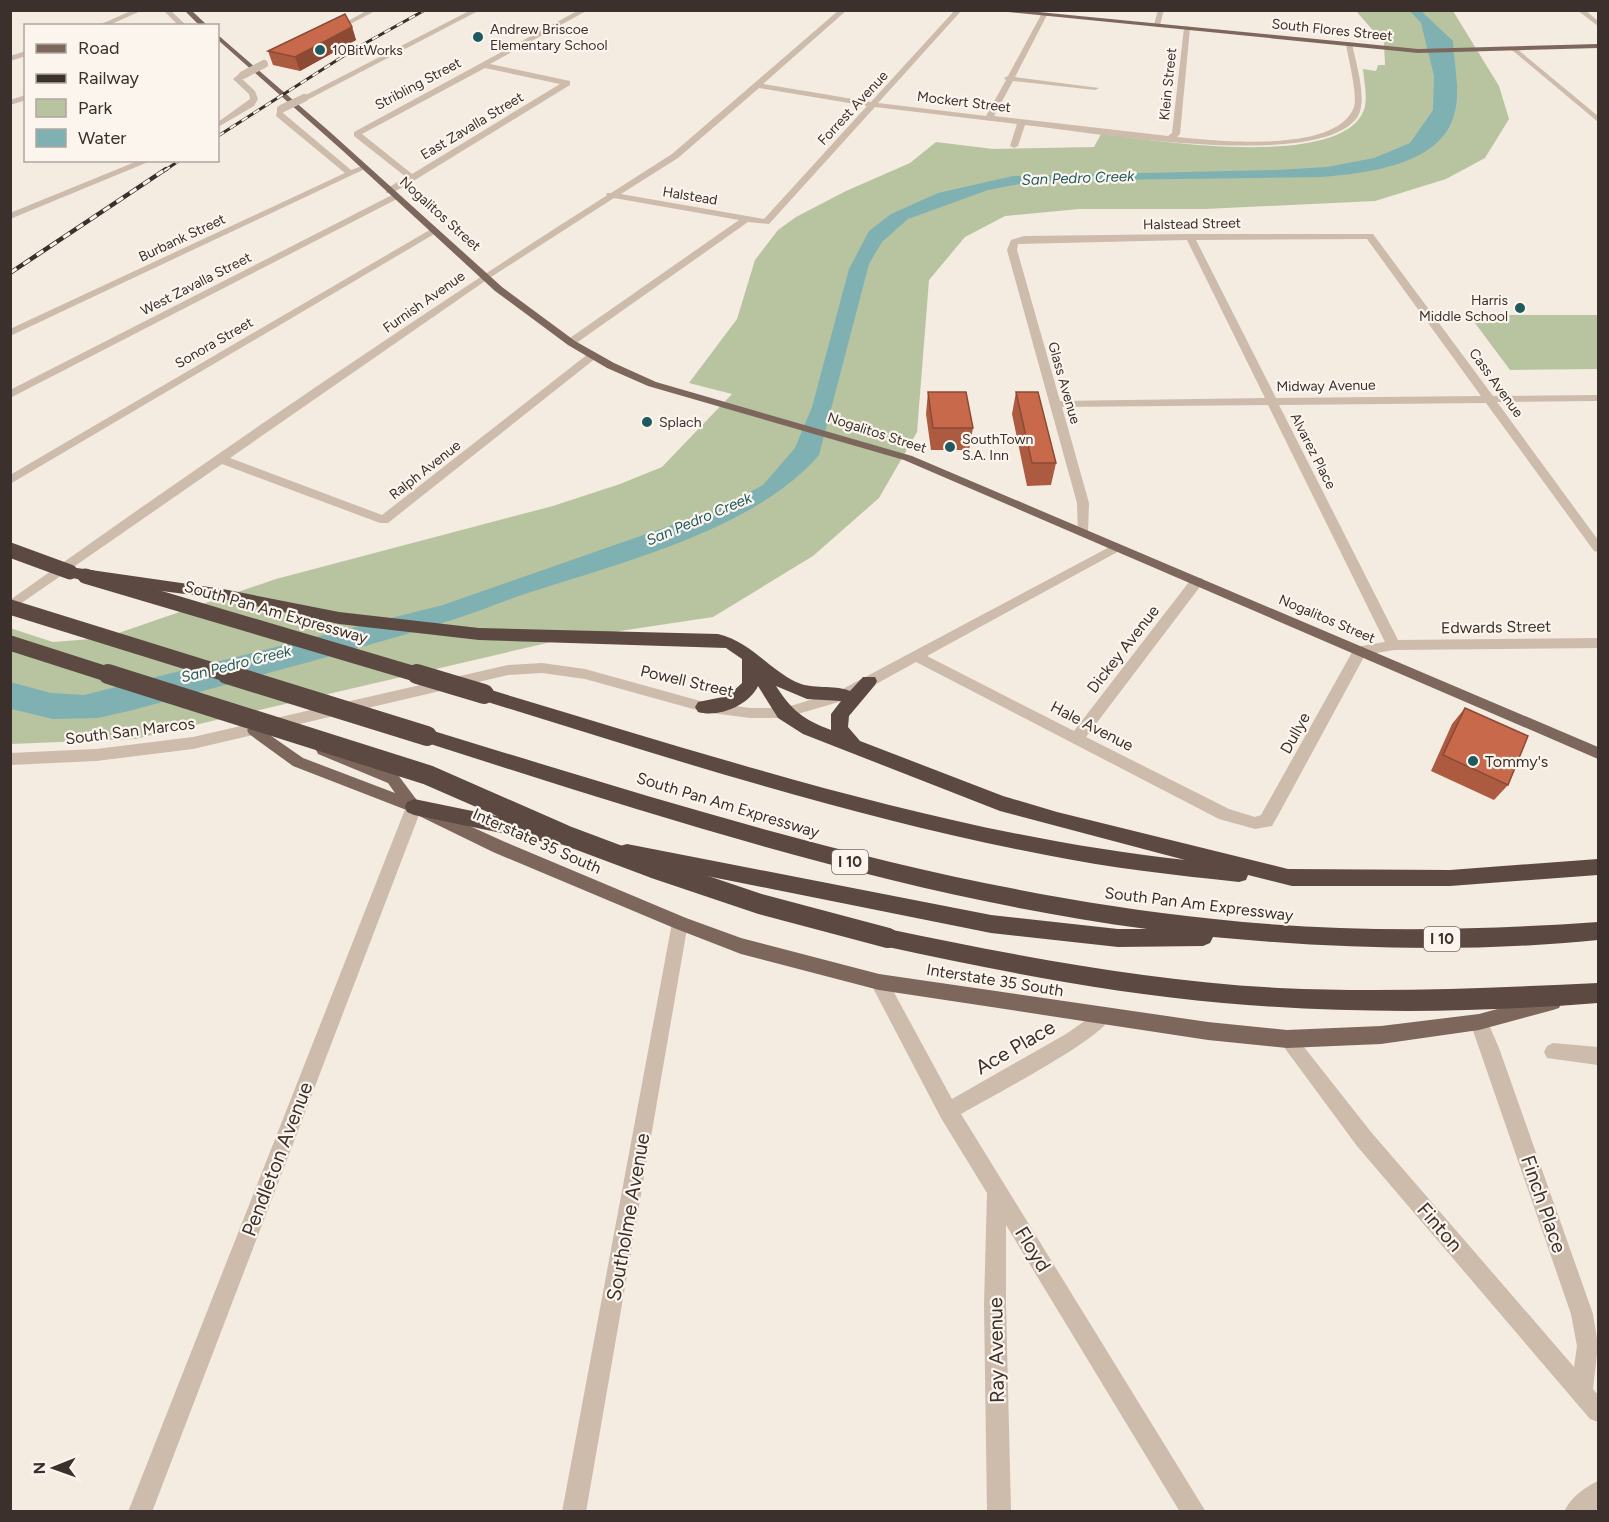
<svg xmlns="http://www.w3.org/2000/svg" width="1609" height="1522" font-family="Figtree,sans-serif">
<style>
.green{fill:#b8c4a0}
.water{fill:#7fb0b2}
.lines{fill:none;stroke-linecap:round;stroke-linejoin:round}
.minor{fill:#cdbbac;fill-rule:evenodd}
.major{fill:#7d675c;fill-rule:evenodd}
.highway{fill:#5c4a42;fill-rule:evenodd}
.rail-far1-casing{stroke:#3b302b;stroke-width:3}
.rail-casing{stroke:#3b302b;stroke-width:4.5}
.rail-far1{stroke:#fbf5ee;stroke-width:2;stroke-dasharray:7;stroke-linecap:butt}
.rail{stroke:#fbf5ee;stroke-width:3;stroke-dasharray:8;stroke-linecap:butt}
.minor-bridge{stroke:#cdbbac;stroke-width:8}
.highway-bridge-far1{stroke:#5c4a42;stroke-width:15}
.highway-bridge{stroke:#5c4a42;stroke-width:20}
.wall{fill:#ac5a40}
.shaded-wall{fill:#8c4a34}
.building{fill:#c8694b;stroke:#8c4a34;stroke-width:1.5}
.poi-dot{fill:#1f5a5e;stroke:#fbf5ee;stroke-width:2}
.labels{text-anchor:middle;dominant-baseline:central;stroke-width:4.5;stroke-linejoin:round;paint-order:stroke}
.far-poi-label{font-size:14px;fill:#3b302b;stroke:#fbf5ee;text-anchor:start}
.far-street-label{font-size:14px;fill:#3b302b;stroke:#fbf5ee}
.far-water-label{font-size:15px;font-style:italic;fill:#1f5a5e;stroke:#fbf5ee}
.shield{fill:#fbf5ee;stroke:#756b66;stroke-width:1.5}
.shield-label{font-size:15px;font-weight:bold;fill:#3b302b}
.street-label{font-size:16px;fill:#3b302b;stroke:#fbf5ee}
.poi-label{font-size:16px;fill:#3b302b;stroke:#fbf5ee;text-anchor:start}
.near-street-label{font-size:20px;fill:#3b302b;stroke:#fbf5ee}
</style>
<rect width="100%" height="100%" fill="#f4ebe1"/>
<path class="green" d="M1356 11H1453L1499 86 1509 119 1485 158 1446 179 1375 201 1205 209H1079L1005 216 965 237 929 280 917 432 879 498 813 556 713 617 560 640 135 739 10 744V628L53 642 104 638 276 579 553 506 620 484 662 467 732 394 689 383 737 319 755 260 778 230 796 217 846 191 910 163 936 142 993 149 1094 147 1101 134C1151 140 1341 171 1364 110 1368 98 1364 82 1363 69L1376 71 1378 65H1385L1384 43Z
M1469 315H1598V369L1510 370Z"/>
<path class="water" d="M1410 11H1421L1453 41C1454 64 1461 93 1454 115 1440 166 1365 173 1322 177L1035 181 988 190 908 219 882 242 869 264 819 455C755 530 619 563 528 593 503 601 480 611 455 619 349 653 240 680 133 710L98 718 53 719 11 709 10 682 51 693 84 695 443 605 718 509 763 485 795 448 812 407 849 269 869 231 891 214 938 193 1013 176 1276 170 1327 167 1374 158 1410 143 1433 110 1434 76 1421 23Z"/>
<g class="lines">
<path class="minor" d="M133 10H143L107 26H97Z
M163 10H170L187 26H179Z
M368 10H377L333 33 328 32Z
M471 10H480L307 100 300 98Z
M579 10H588L490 64 570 81V85L415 180 392 193H386V189L406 177 354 136V132ZM485 68 560 84 412 174 362 134Z
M839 10H847L763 84 871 102 955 10H962L878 103 986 116 1006 80 1004 78 1008 76 1041 15 1044 13 1047 15 1015 77 1099 88 1095 90 1013 81 994 116 1168 136 1172 133 1184 28 1187 26 1190 28 1180 134 1177 137C1217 141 1337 154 1354 107 1358 95 1348 58 1346 44L1349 42 1352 44C1356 63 1369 104 1356 119 1314 171 1089 132 1025 125L1018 146 1014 148 1010 146 1017 124 875 107 769 224 748 222 575 344H567V340L739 220 614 198 488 279 230 458 382 515 588 354H596V358L388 523H380L222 464 10 611V600C206 461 404 324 606 196L607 193H611L672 154ZM759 88 867 106 764 219 621 194 678 158Z
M1158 10H1164L1160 25 1157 27 1154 25Z
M1577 10H1585L1598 21V26Z
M1512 48H1516L1598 116V122L1512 50Z
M26 51V56L10 61V56Z
M240 73 247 75 242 79 255 91 258 99 254 106 218 127V122L250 99 249 94 233 79Z
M26 95V100L10 105V100Z
M278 107H284L283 113 351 170 365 165 369 167 10 336V329L345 173 276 116Z
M140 160H153L10 219V213Z
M394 194 398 197 397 199 10 398V390Z
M433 228 438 231 436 233 10 484V475Z
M1190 234H1373L1493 396 1598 395V401L1497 402 1598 540V552L1594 551 1486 403 1279 405 1398 640 1598 638V648L1394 650 1365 655 1281 810 1272 826 1255 829 1219 819 916 662 849 699 784 718H750L704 712 585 679 542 673 508 675 193 749 96 761 10 765V753L96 749 193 737 508 665 542 663 585 669 704 702 750 708H784L839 691 1117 543 1123 547 1121 550 927 656 1074 731 1192 578H1202L1203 581 1202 584 1086 737 1229 809 1255 817 1261 815 1355 647 1385 642 1268 405 1062 407 1089 503 1088 532 1082 536 1078 535 1077 503 1007 250 1011 240 1024 236ZM1367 239 1481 396 1276 398 1196 240ZM1187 240 1265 398 1060 401 1017 250 1018 244Z
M414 801 419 803 422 807 152 1512H128L406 807 409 803Z
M680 916 686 918 688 923 586 1512H562L672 923 674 918Z
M879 974 885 976 952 1099 1066 1034 1102 1009 1108 1011 1111 1017C1101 1040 988 1098 961 1114L1206 1512H1180L1006 1225V1305L1011 1512H987L984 1305 987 1193 941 1118 873 988 870 982 873 976Z
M1479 1014 1485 1016 1499 1048 1593 1314 1598 1345 1593 1389 1598 1395V1422L1590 1419 1357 1146 1278 1039 1281 1033 1287 1030 1293 1033 1371 1132 1574 1367 1577 1346 1571 1314 1470 1022 1473 1016Z
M1553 1043 1598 1047V1065L1547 1058 1544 1052 1547 1046Z
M1598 1481V1508L1594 1512H1564C1570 1498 1585 1487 1598 1481Z"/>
<path class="major" d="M184 10H191L208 26H200Z
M989 10H1018L1418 49 1598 44V48L1418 53Z
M218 35 330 132 502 287 575 341 614 363 656 382 912 456 1598 747V759L904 460 648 386 607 368 568 345 495 291 343 151 218 40Z
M254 724 303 758 395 793 388 783 318 754 316 750 318 746 323 744 398 775 419 803 505 842 686 918 741 938 879 974 1208 1022 1287 1030 1381 1026 1479 1014 1553 994 1559 996 1562 1002 1559 1008 1553 1010 1479 1030 1381 1044 1287 1048 1208 1040 879 990 741 954 674 928 493 852 409 811 293 766 249 734 247 730Z"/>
<path class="highway" d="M70 567 223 589 339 612 479 628 718 634C751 642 766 667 796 682 813 690 833 684 850 691L863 677H875L877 681 875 685 849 716 848 727 860 741 1003 796 1057 812 1288 869 1450 870 1598 859V875L1450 886H1292L1248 875 1246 880 1239 882C1174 875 1110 868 1046 855 853 818 665 757 478 699L475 694 478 689 484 688C714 756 945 834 1185 860L1000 811 803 734 778 718 758 686C749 705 719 718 698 712L695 707 698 702 728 696 742 683V659L726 648 479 640 339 624 223 599 85 581 65 576 62 572ZM776 686 807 699 841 701 831 714V730C804 720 791 710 776 686Z
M427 729C686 808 943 891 1214 919 1342 933 1470 931 1598 922V940C1470 953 1341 949 1213 937L1210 943 1203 946 1118 947 991 933 627 860 620 858 617 852 620 846 627 844 991 915 1118 929H1147C899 896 659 817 421 741L418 736 421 731Z
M414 799 559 829 566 831 569 837 566 843 559 845 414 815 407 812 405 807 407 802Z
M888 929C1017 956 1147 981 1279 988 1386 993 1492 988 1598 983V1003C1474 1013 1347 1014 1223 1003 1110 993 999 971 888 947L881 944 878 938 881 932Z"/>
<g class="rail-far1-casing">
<path id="rail-far1" d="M218 136 353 50 425 10
M164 171 180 160"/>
</g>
<g class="rail-casing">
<path id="rail" d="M10 273 166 169"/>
</g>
<use href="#rail-far1" class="rail-far1"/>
<use href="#rail" class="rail"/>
<path class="minor-bridge" d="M243 75 264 64
M281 109 304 98"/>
<path class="highway-bridge-far1" d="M10 550 70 572
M85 576 422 676
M10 607 232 676
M10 643 113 676"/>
<path class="highway-bridge" d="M108 674 428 775 565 835 653 868 760 904 888 938
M227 674 427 736
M417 674 484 694"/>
</g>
<path class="wall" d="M352 27 356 40 300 71 273 65 268 51Z
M928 392 973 428 969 450H931L926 414Z
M1016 392 1056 463 1051 485 1027 486 1012 414Z
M1465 708 1508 785 1494 800 1431 771 1452 724Z"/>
<path class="shaded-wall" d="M352 27 356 40 300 71 295 57Z"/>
<path class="building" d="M345 14 352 27 295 57 268 51Z
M928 392H966L973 428H933Z
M1016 392H1038L1056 463H1032Z
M1465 708 1528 736 1508 785 1443 755Z"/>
<g class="poi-dot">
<circle cx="478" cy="37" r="6"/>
<circle cx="320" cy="50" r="6"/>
<circle cx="1520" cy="308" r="6"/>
<circle cx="647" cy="422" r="6"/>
<circle cx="950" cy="447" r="6"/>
<circle cx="1473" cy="761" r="6"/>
</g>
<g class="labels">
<g class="far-poi-label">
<text x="490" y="29">Andrew Briscoe<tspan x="490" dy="16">Elementary School</tspan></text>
<text x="332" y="50">10BitWorks</text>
<text x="1508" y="300" text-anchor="end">Harris<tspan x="1508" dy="16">Middle School</tspan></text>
<text x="659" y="422">Splach</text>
<text x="962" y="439">SouthTown<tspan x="962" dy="16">S.A. Inn</tspan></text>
</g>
<g class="far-street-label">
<text transform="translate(1332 30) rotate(6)">South Flores Street</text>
<text transform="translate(418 84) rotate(-28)">Stribling Street</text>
<text transform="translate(1168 84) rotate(-84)">Klein Street</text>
<text transform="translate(964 102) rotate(7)">Mockert Street</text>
<text transform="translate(853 108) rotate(-47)">Forrest Avenue</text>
<text transform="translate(472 126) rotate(-31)">East Zavalla Street</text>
<text transform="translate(690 196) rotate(9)">Halstead</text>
<text transform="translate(440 214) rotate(42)">Nogalitos Street</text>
<text transform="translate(1192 224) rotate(-1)">Halstead Street</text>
<text transform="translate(182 238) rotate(-25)">Burbank Street</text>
<text transform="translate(196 284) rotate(-27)">West Zavalla Street</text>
<text transform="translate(424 302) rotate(-35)">Furnish Avenue</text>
<text transform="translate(214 343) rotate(-30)">Sonora Street</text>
<text transform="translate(1064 383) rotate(74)">Glass Avenue</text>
<text transform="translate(1496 383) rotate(54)">Cass Avenue</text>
<text transform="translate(1326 386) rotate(-1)">Midway Avenue</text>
<text transform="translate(877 433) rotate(18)">Nogalitos Street</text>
<text transform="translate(1313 451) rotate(63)">Alvarez Place</text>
<text transform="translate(425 470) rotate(-38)">Ralph Avenue</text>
<text transform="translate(1327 619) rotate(23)">Nogalitos Street</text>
</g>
<g class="far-water-label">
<text transform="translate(1078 178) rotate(-2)">San Pedro Creek</text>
<text transform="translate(699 519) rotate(-23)">San Pedro Creek</text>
<text transform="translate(236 664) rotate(-14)">San Pedro Creek</text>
</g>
<g class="shield">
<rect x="832" y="850" width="36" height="24" rx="4.5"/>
<rect x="1424" y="927" width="36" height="24" rx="4.5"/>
</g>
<g class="shield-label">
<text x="850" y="862">I 10</text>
<text x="1442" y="939">I 10</text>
</g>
<g class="street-label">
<text transform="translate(276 612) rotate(16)">South Pan Am Expressway</text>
<text transform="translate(1496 627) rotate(-1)">Edwards Street</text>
<text transform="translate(1123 649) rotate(-52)">Dickey Avenue</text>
<text transform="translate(687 681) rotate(13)">Powell Street</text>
<text transform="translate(1092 726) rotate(27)">Hale Avenue</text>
<text transform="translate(130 731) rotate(-7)">South San Marcos</text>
<text transform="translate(1295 733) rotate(-61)">Dullye</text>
<text transform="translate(728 805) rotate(17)">South Pan Am Expressway</text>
<text transform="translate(537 841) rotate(24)">Interstate 35 South</text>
<text transform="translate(1199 904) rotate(7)">South Pan Am Expressway</text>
<text transform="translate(995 980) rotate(9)">Interstate 35 South</text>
</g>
<g class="poi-label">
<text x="1485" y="761">Tommy's</text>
</g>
<g class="near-street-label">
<text transform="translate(1015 1047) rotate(-30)">Ace Place</text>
<text transform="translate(277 1159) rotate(-69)">Pendleton Avenue</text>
<text transform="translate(1544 1204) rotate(71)">Finch Place</text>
<text transform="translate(628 1217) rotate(-80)">Southolme Avenue</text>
<text transform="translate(1440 1227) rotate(49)">Finton</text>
<text transform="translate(1033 1249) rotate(58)">Floyd</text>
<text transform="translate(996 1350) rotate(-91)">Ray Avenue</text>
</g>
</g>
<rect width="1609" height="1522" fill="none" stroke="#3b302b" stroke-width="24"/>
<rect x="24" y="24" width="195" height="138" fill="#fbf5ee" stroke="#aea6a0" stroke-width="1.5"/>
<rect x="36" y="44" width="30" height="9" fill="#7d675c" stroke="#aea6a0" stroke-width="1.5"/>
<text x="78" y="54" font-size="18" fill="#3b302b">Road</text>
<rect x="36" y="74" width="30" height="9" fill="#3b302b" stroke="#aea6a0" stroke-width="1.5"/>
<text x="78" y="84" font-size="18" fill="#3b302b">Railway</text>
<rect x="36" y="99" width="30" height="18" fill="#b8c4a0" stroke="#aea6a0" stroke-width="1.5"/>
<text x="78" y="114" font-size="18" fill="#3b302b">Park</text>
<rect x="36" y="129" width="30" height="18" fill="#7fb0b2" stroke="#aea6a0" stroke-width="1.5"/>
<text x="78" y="144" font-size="18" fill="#3b302b">Water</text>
<g transform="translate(54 1468) rotate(269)" stroke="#fbf5ee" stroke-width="4.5" paint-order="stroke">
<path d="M0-4.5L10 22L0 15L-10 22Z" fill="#3b302b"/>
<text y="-9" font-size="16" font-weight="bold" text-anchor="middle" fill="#3b302b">N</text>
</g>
</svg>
